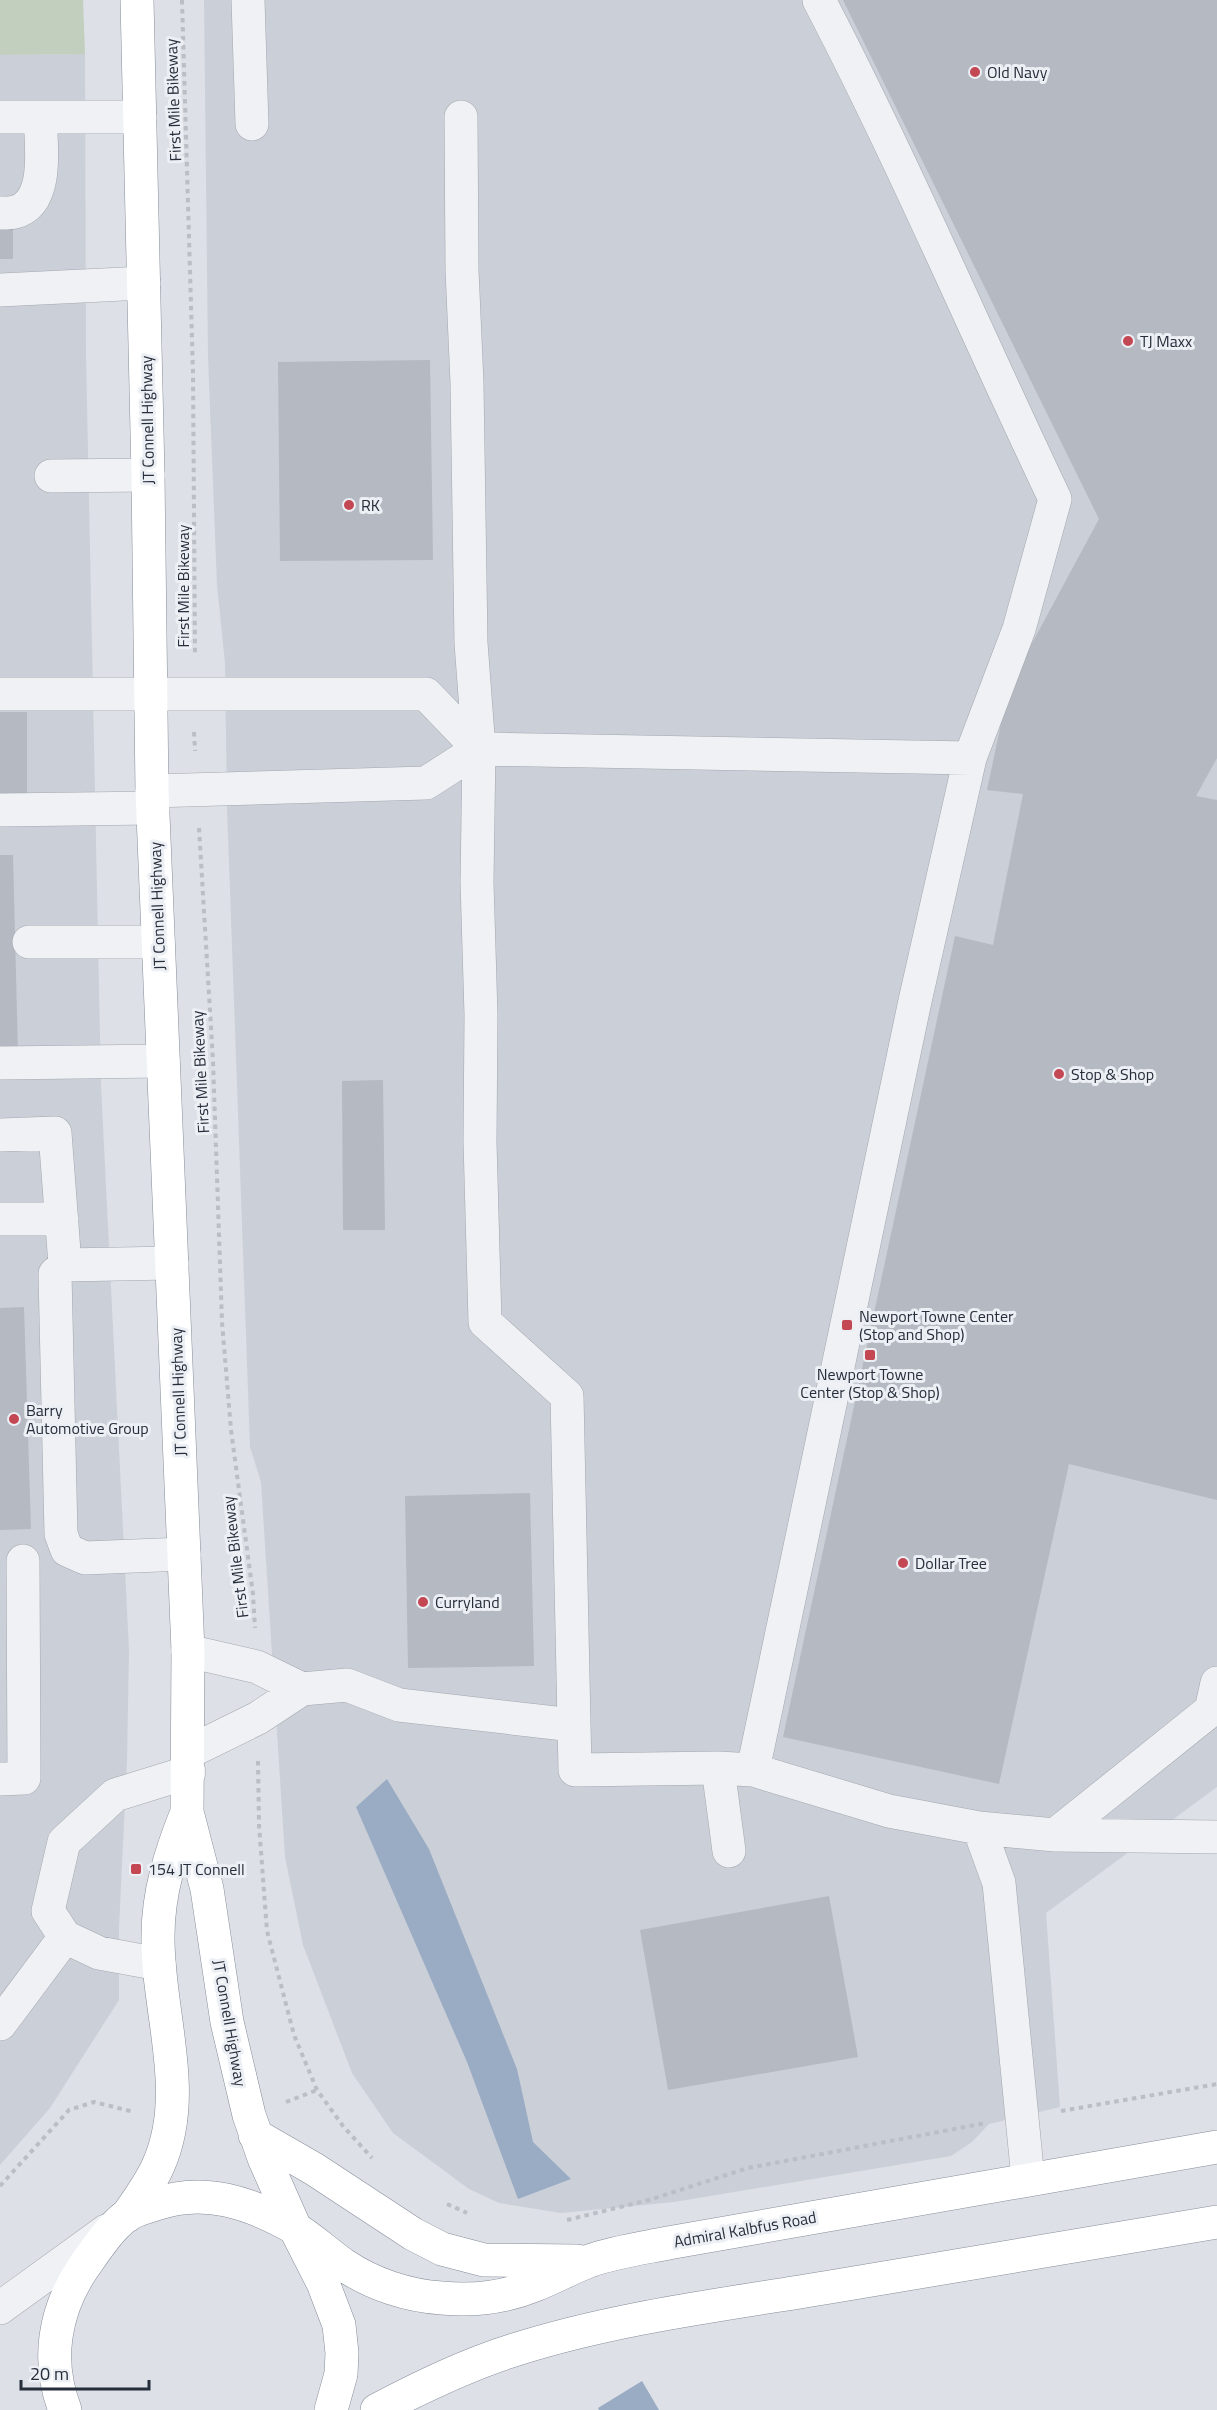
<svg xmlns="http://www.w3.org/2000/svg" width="1217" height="2410" font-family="'Titillium Web',sans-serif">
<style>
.built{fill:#cbcfd7}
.green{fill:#c2cfbe}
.water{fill:#9aacc4}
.building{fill:#b4b9c2}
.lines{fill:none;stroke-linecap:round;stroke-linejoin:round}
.minor-casing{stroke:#a3a7af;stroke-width:34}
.highway-casing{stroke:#858d9b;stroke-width:34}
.path{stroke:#bbbec4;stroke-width:4;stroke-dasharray:4.5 4.5;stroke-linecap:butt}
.minor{stroke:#eff1f4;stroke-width:33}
.highway{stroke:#fff;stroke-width:33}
.poi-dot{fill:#c44854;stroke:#eceff4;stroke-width:2}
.labels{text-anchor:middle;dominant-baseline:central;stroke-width:6;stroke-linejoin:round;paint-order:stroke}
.poi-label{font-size:16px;fill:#272e3b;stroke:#eceff4;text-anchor:start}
.street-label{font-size:16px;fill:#272e3b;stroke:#eceff4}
</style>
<rect width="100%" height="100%" fill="#dde0e6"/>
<path class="built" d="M204 0H1217V1787L1046 1913 1060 2107 989 2124 972 2142 951 2156 674 2202 561 2213 499 2203 469 2189 393 2133 352 2073 303 1945 285 1857 261 1482 250 1447 227 807 225 663 217 585 208 357Z
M85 54 86 354 101 1085 129 1651 127 1760 119 1928V2000L50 2108 0 2165V55Z"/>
<path class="green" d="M0 0H83L85 54 0 55Z"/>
<path class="water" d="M387 1779 429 1849 517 2069 533 2142 571 2179 518 2199 467 2062 356 1807Z
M642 2381 659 2410H599L598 2408Z"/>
<path class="building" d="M843 0H1217V758L1196 796 1217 800V1500L1069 1464 999 1784 783 1737 955 936 993 945 1023 794 987 790 1009 686 1099 519Z
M0 221H13V259H0Z
M430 360 433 560 280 561 278 362Z
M0 712H27V795H0Z
M0 855H13L18 1054 0 1055Z
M383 1080 385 1230H343L342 1081Z
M24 1307 31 1529 0 1530V1308Z
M530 1493 534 1666 408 1668 405 1496Z
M829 1896 858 2057 668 2090 640 1930Z"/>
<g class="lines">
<g class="minor-casing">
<path id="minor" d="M248 0 252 124
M0 117H140
M461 117 462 270 467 383 471 643 479 749 477 882 481 1015 480 1142 485 1322 567 1396 575 1770 718 1768 753 1770 889 1811 979 1828 999 1883 1028 2179
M1 213C5 213 11 213 15 212 50 203 41 143 40 117
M0 290 144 283
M51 476 148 475
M0 694H426L479 749
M152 791 426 783 479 749 970 758
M0 810 153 808
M29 942H158
M0 1063 163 1061
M0 1135 55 1133 65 1265
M0 1219H62
M172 1263 65 1265 55 1274 61 1534 67 1550 85 1558 184 1554
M188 1651 257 1667 302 1689
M189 1752 258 1718 302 1689 347 1685 399 1705 573 1725
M718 1768 729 1851
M753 1770 915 1001 970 758 1019 629 1055 499C976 333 904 163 819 0
M0 1779 24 1778 23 1561
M979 1828 1055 1835 1211 1710 1217 1683
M1055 1835 1217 1837
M159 1964 99 1953 65 1937 48 1911 64 1842 115 1795 189 1772
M0 2024 65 1937
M0 2308 106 2231"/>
</g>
<g class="highway-casing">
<path id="highway" d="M137 0 148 475 152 791 188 1651 187 1812 207 1889 227 2022 249 2115 264 2158 295 2228 323 2283 339 2325 342 2353 341 2374 331 2410
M255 2135 314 2169 413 2234 442 2249 484 2260 577 2261
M127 2216C138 2200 150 2184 158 2166 191 2093 157 2012 158 1936 158 1892 171 1852 187 1812
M65 2410C46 2361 54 2311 83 2268 95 2251 109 2229 126 2216 134 2210 146 2207 156 2204 205 2187 250 2203 293 2227 311 2238 327 2253 344 2265 372 2284 408 2296 442 2298 473 2301 506 2297 535 2285 553 2278 571 2268 589 2261 614 2252 643 2248 668 2243L1217 2147
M377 2410C421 2387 466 2365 514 2350 614 2318 721 2305 824 2288 955 2266 1086 2244 1217 2222"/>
</g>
<path class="path" d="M182 0 193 373 195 656
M194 732 195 751
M199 828 213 1061 222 1322 231 1430 253 1594 255 1628
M258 1761 259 1825 267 1931 294 2035 317 2090 343 2126 372 2158
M286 2102 317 2090
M1061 2111 1217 2084
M0 2186 69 2110 94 2102 134 2112
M447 2204 467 2213
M567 2220 649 2200 748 2168 986 2123"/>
<use href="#minor" class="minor"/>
<use href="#highway" class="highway"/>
</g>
<g class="poi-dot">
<circle cx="975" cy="72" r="6"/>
<circle cx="1128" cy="341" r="6"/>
<circle cx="349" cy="505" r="6"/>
<circle cx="1059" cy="1074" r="6"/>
<rect x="841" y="1319" width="12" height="12" rx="3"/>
<rect x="864" y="1349" width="12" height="12" rx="3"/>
<circle cx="14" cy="1419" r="6"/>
<circle cx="903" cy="1563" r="6"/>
<circle cx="423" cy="1602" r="6"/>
<rect x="130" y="1863" width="12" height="12" rx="3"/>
</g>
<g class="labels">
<g class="poi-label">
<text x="987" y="72">Old Navy</text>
<text x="1140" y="341">TJ Maxx</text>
<text x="361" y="505">RK</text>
<text x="1071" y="1074">Stop &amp; Shop</text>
<text x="859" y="1316">Newport Towne Center<tspan x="859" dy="18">(Stop and Shop)</tspan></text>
<text x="870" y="1374" text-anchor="middle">Newport Towne<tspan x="870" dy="18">Center (Stop &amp; Shop)</tspan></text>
<text x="26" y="1410">Barry<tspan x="26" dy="18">Automotive Group</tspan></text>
<text x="915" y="1563">Dollar Tree</text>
<text x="435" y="1602">Curryland</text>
<text x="148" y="1869">154 JT Connell</text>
</g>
<g class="street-label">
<text transform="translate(173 100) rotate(-92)">First Mile Bikeway</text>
<text transform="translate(147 420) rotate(-91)">JT Connell Highway</text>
<text transform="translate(183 586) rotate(-90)">First Mile Bikeway</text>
<text transform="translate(157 906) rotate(-92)">JT Connell Highway</text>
<text transform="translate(200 1072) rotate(-93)">First Mile Bikeway</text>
<text transform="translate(178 1392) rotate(-92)">JT Connell Highway</text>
<text transform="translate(235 1557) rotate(-97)">First Mile Bikeway</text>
<text transform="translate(230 2023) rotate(80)">JT Connell Highway</text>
<text transform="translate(745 2229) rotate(-10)">Admiral Kalbfus Road</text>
</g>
</g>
<path d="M21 2380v9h128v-9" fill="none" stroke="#272e3b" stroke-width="3"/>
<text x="30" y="2380" font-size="18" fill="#272e3b" stroke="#eceff4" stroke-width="4.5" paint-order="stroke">20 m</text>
</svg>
